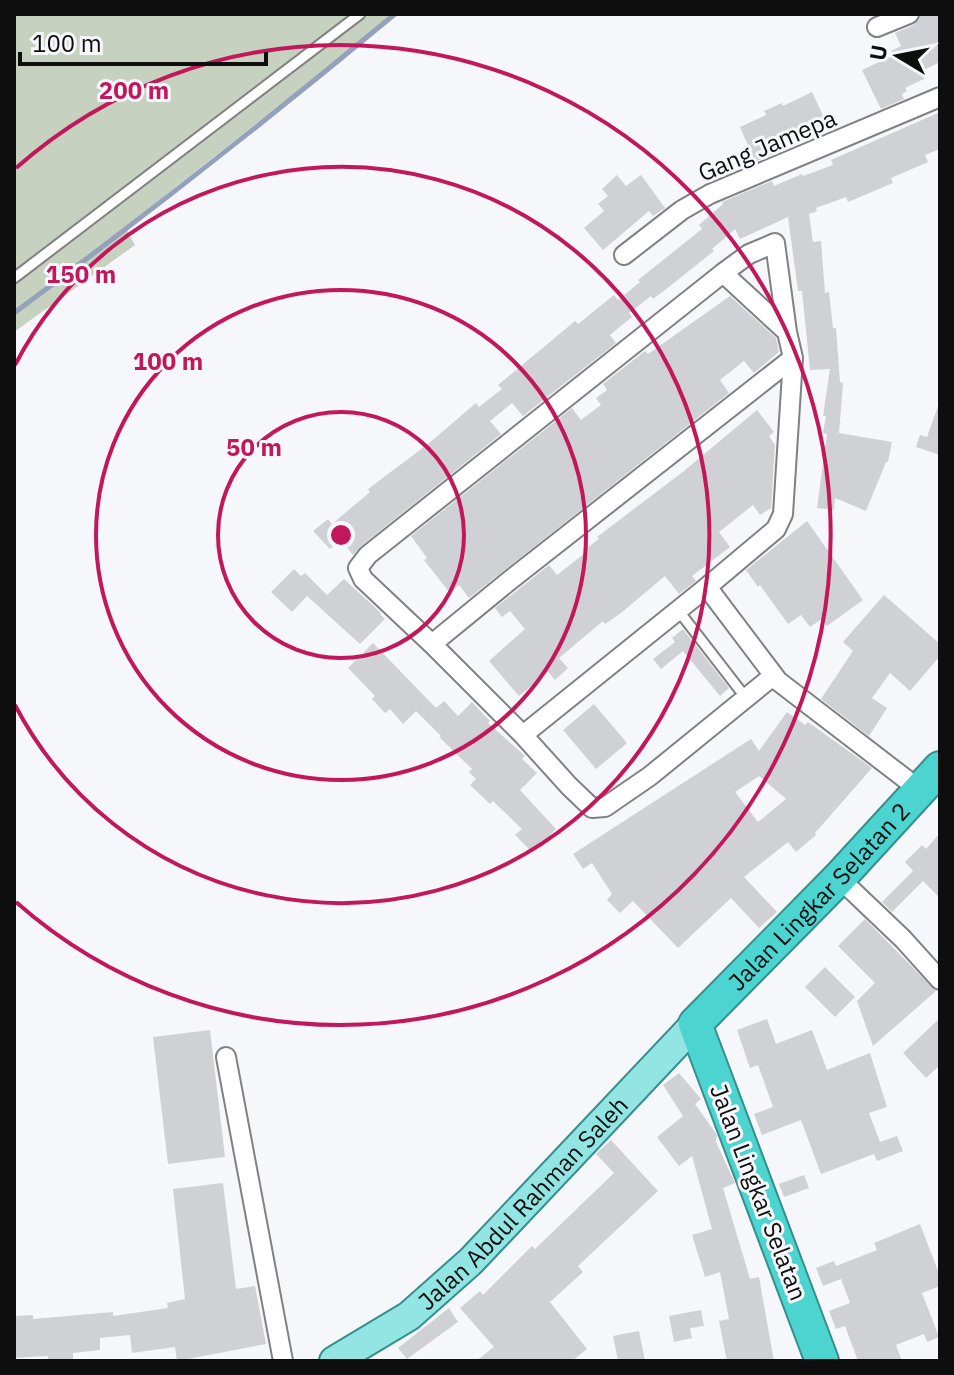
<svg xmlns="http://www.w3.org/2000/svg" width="954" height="1375" font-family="'IBM Plex Sans',sans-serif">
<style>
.green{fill:#c6d1bf}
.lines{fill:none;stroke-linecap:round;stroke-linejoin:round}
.stream{stroke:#93a1bc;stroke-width:5}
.building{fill:#d0d1d4;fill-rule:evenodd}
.lane-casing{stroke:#818184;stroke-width:13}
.street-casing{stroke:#818184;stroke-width:22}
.primary-casing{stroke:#368f8c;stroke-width:32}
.highway-casing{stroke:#368f8c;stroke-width:36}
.lane{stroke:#fff;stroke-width:9}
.street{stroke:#fff;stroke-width:18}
.primary{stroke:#93e5e3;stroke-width:28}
.highway{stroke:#4bd4d0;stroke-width:32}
.ring{fill:none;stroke:#c2185b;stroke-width:4}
.labels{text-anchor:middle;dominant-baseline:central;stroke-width:6;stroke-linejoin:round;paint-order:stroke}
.street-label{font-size:24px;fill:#0e0e0f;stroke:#f6f7fa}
.centre{fill:#c2185b;stroke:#f6f7fa;stroke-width:4}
.ring-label{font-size:24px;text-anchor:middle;font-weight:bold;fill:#c2185b;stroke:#f6f7fa;stroke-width:6;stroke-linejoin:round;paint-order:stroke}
</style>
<rect width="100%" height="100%" fill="#f6f7fa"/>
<path class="green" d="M14 14H395L125 227 135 245 14 332Z"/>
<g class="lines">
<path class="stream" d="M14 313C144 217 271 117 395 14"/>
</g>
<path class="building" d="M921 14H940V62L924 70 928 77 905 88 907 91 902 94 904 99 881 109 862 70 894 55 891 51 901 46 895 33 914 25Z
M812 92 827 124 775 148 778 152 755 162 740 127 766 115 764 111 782 103 783 106Z
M940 112V149L925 155 928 162 891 178 893 183 848 202 846 197 816 208 817 211 809 214 813 242 821 241 825 293 829 292 833 328H836L840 382 843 383 839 433 892 442 888 462H886L866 511 835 498 834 510 817 508 827 434 823 433 826 416H823L830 369 810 370 802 291H798L788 217 740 239 735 229 712 249 714 251 665 290 653 299 651 296 629 313 632 317 610 335 616 343 523 416 512 403 490 421 501 434 361 546 353 555 341 540 330 549 313 531 328 519 332 524 370 492 368 489 428 444 476 403 479 407 502 389 498 385 575 321 578 324 614 295 618 300 640 282 638 280 702 229 699 225 723 204 722 202 772 181 774 186 802 174 803 176 833 165 831 160Z
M617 175 626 186 641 175 665 208 653 216 649 211 603 250 584 228 604 211 598 204 608 196 602 189Z
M730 296 776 338 779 352 754 373 744 361 720 380 729 393 469 598 459 585 450 593 424 560 427 558 411 536 572 408 581 420 601 405 596 398 607 390 603 384 645 351 648 354Z
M938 406H940V455L916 447 920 435 927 437Z
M757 410 774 432 769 436 775 445 771 508 760 515 753 505 719 532 730 547 692 576 696 581 679 594 665 576 621 613 605 624 603 621 559 658 568 668 555 680 548 672 519 696 489 661 525 629 510 611 502 617 495 608 549 565 557 575 585 553 584 550 599 539 597 537 684 471Z
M807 521 863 600 827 626 822 619 810 627 801 615 788 624 760 585 758 587 746 570Z
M294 569 301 576 305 573 327 595 344 579 381 613 380 614 385 619 360 644 307 596 292 612 271 592Z
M884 595 940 644V656L910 691 890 673 872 698 887 708 869 736 821 699 853 651 843 642Z
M683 629 729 688 720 696 683 651 661 669 653 659 675 642 672 638Z
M373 643 436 708 444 701 458 716 472 702 490 721 488 723 525 756 522 759 537 773 520 790 556 829 533 853 515 835 522 829 493 801 490 804 470 785 476 779 469 772 472 769 439 737 441 736 416 711 403 724 390 709 385 713 372 699 375 696 348 668Z
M594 704 627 743 596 769 563 730Z
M787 712 805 725 808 722 872 768 815 833 816 835 796 852 788 842 744 877 777 912 759 928 731 898 678 948 633 901 620 913 607 900 612 894 592 863 583 869 573 854 751 739 759 751ZM759 776 786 799 758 822 735 792Z
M940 833V898L923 881 892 912 882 902 913 871 905 862 922 845 926 849Z
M865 919 936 991 873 1046 857 1001 875 983 838 946Z
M825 967 855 997 835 1017 805 987Z
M940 1018V1065L926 1078 903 1053Z
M767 1019 776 1044 812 1030 827 1070 870 1053 887 1107 869 1113 880 1142 897 1136 903 1151 877 1161 874 1154 821 1174 801 1120 762 1135 754 1114 773 1107 758 1065 750 1068 737 1030Z
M210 1030 225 1157 168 1164 153 1037Z
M679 1073 701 1099 695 1104 717 1135 716 1142 735 1183 723 1188 750 1279 759 1277 774 1361H727L719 1321 729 1319 720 1272 705 1277 692 1235 712 1229 692 1156 679 1166 657 1137 683 1116 663 1085Z
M611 1140 658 1191 578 1266 583 1272 550 1302 587 1349 572 1361H476L494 1347 460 1308 480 1291 483 1295 532 1246 535 1249 614 1173 596 1154Z
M804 1175 809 1188 784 1197 779 1184Z
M223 1183 236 1289 255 1286 266 1344 177 1361 175 1347 132 1353 130 1335 100 1338V1350L73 1353V1361H48V1356L14 1358V1316L33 1315V1319L113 1312V1316L168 1308 167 1303 185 1299 173 1189Z
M920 1224 940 1276V1286L922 1293 939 1337 927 1342 924 1334 896 1345 902 1361H858L845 1326 836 1329 829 1311 850 1303 841 1279 823 1286 816 1268 834 1261 836 1266 877 1250 874 1243Z
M449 1308 458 1322 407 1359 398 1348Z
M701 1310 704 1326 690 1328 692 1338 674 1342 669 1316Z
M639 1331 645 1361H618L613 1336Z"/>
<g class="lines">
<g class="lane-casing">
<path id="lane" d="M14 278 360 14
M678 610 746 698"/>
</g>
<g class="street-casing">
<path id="street" d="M877 27 909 14
M624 255 682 210 710 194 940 97
M723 273 787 332
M707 587 523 735 432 644 363 579 358 568 368 555 723 273 749 254 775 243 787 332 793 358 783 514 776 529 707 587 778 681 920 790
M432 644 509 581 793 358
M523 735 569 786 592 808 605 807 650 776 773 676
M839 878 903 939 940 980
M226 1057 283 1361"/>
</g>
<g class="primary-casing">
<g id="primary">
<path id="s1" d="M334 1361 409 1316 471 1261 695 1024"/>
</g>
</g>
<g class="highway-casing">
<g id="highway">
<path id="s2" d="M822 1361 695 1024 839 878 940 768"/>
</g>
</g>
<use href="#lane" class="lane"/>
<use href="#street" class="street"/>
<use href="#primary" class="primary"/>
<use href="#highway" class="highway"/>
</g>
<g class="ring">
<circle cx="341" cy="535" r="123"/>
<circle cx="341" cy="535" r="245"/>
<path d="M15 365A368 368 0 1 1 15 705"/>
<path d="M16 168A490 490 0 1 1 16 902"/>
</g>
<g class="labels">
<g class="street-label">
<text transform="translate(767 145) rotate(-23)">Gang Jamepa</text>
<text stroke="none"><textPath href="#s2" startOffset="538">Jalan Lingkar Selatan 2</textPath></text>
<text transform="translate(759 1192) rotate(69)">Jalan Lingkar Selatan</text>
<text stroke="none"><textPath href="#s1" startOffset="248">Jalan Abdul Rahman Saleh</textPath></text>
</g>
</g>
<circle cx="341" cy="535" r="12" class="centre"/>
<g class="ring-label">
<text x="134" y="99">200 m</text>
<text x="81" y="283">150 m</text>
<text x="168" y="370">100 m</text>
<text x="254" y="456">50 m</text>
</g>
<rect width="954" height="1375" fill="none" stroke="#0e0e0f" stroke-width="32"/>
<g transform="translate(898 56) rotate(280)" stroke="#f6f7fa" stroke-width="6" paint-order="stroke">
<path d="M0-6L14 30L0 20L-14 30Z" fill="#0e0e0f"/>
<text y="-12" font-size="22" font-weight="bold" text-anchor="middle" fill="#0e0e0f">U</text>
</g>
<path d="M20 52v12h246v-12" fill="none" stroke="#0e0e0f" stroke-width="4"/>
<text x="32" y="52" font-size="24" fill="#0e0e0f" stroke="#f6f7fa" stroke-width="6" paint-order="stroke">100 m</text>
</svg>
